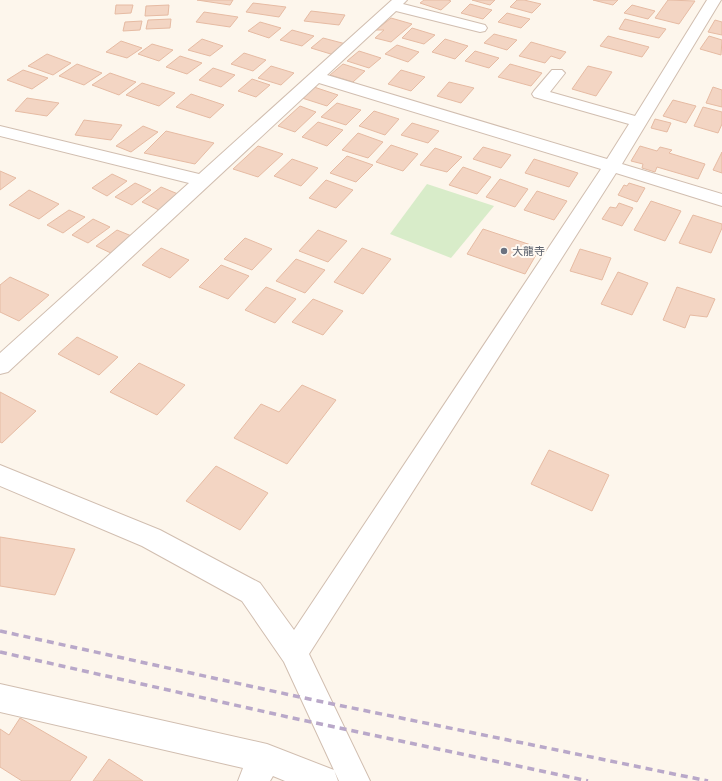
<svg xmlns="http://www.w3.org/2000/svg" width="722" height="781" font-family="Montserrat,'Noto Sans JP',sans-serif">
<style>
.green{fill:#d8ecc9}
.building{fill:#f3d5c3;stroke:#e6bba3}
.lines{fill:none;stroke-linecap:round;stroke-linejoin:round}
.minor-casing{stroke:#d1beb0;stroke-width:2}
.minor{fill:#fff;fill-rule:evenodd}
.rail{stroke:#b9a8c9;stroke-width:3.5;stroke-dasharray:7 5;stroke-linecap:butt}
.worship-dot{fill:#6b7280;stroke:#fffaf3;stroke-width:1.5}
.labels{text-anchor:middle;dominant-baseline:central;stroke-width:4;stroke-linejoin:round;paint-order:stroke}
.worship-label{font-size:11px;fill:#5b616d;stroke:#fffaf3;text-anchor:start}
</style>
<rect width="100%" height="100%" fill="#fdf6ec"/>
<path class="green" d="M427 184 494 206 451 258 390 234Z"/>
<path class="building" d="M197 0H233L230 5Z
M424 0H448L451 1 441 10 420 3Z
M472 0H495L490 5Z
M517 0H524L541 4 532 13 510 7Z
M593 0H618L613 5Z
M668 0 695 1 679 24 655 18Z
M253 3 286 7 279 17 246 12Z
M470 4 492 10 483 19 461 13Z
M116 5H133L131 13 115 14Z
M169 5 168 15 145 16 146 6Z
M632 5 655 11 648 19 624 13Z
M311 11 345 15 339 25 304 21Z
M204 12 238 17 230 27 196 22Z
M507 13 530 19 521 28 498 22Z
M391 18 412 24 391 42 375 38 384 30H376Z
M171 19 170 28 146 29 148 20Z
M625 19 666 29 659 38 619 29Z
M715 20 722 22V35L708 32Z
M142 21 140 30 123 31 125 22Z
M260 22 281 28 269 38 248 31Z
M412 28 435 35 424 44 402 38Z
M292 30 314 36 302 46 280 40Z
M494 34 517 40 507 50 484 43Z
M608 36 649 47 642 57 600 46Z
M709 36 722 40 721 55 700 49Z
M323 38 346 44 334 55 311 48Z
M202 39 223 46 210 56 188 50Z
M445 39 468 46 455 59 432 52Z
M121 41 142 48 127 58 106 52Z
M531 42 566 52 560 59 551 56 545 63 519 56Z
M152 44 173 50 159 61 138 54Z
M397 45 419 52 408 62 385 54Z
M359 51 381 58 369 68 347 61Z
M475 51 499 58 489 68 465 61Z
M244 53 266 60 253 71 231 64Z
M47 54 71 63 53 75 28 66Z
M180 56 202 63 187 74 166 67Z
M77 64 102 73 84 85 59 76Z
M343 64 365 71 353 82 330 75Z
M510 64 542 73 531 86 498 77Z
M271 66 294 73 281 85 258 78Z
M588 66 612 72 596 96 572 89Z
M213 68 235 75 221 87 199 80Z
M23 70 48 78 32 89 7 80Z
M401 70 425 77 411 91 388 84Z
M110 73 136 82 119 95 92 85Z
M252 79 270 85 256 97 238 91Z
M449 82 474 88 461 103 437 96Z
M142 83 175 93 159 106 126 95Z
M314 87 338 95 327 106 302 98Z
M713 87 722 90V107L706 103Z
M191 94 224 105 210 118 176 107Z
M27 98 59 103 47 116 15 111Z
M673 100 696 106 686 123 663 116Z
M337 103 361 110 346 125 321 117Z
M300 106 316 112 295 132 278 126Z
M703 107 722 112V124L718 133 694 126Z
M374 111 399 119 385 135 359 126Z
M655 119 671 123 667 132 651 128Z
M84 120 122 125 111 140 75 135Z
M318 122 343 130 327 146 302 137Z
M412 123 439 131 428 143 401 135Z
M143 126 158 132 131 152 116 146Z
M166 131 214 143 195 164 144 153Z
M358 133 383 142 368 158 342 150Z
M391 145 418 154 403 171 376 162Z
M258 146 283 154 258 177 233 169Z
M640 146 657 151 660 147 672 150 669 153 705 164 698 179 657 167 655 172 642 168 643 164 631 161Z
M483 147 511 155 501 168 473 159Z
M435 148 462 157 447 172 420 165Z
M722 152V173L713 170Z
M347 156 373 165 356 182 330 173Z
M292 159 318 168 301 186 274 176Z
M534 159 578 173 569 187 525 173Z
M463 167 491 177 477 194 449 185Z
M0 171 16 178 0 190Z
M112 174 127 181 107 196 92 188Z
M500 179 528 189 515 207 486 197Z
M326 180 353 190 336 208 309 198Z
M135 183 151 190 132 205 115 197Z
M629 183 645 188 637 202 618 195 624 185 627 186Z
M161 187 178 194 159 210 142 202Z
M29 190 59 204 39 219 9 205Z
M537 191 567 201 554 220 524 210Z
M651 201 681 211 665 241 634 230Z
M619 203 633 208 622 226 602 219 610 207 616 208Z
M69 210 85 217 63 233 47 225Z
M693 215 722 224V228L711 253 679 243Z
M93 219 110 227 88 243 72 235Z
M483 229 540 248 525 274 467 254Z
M117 230 134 237 113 254 96 246Z
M318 230 347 241 328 262 299 251Z
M245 238 272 249 252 270 224 259Z
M161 248 189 260 170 278 142 265Z
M362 248 391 259 363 294 334 282Z
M580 249 611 258 602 280 570 271Z
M296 259 325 270 305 293 276 281Z
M221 265 249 276 228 299 199 287Z
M618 272 648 283 632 315 601 304Z
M10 277 49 295 19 321 0 312V285Z
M266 287 296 299 275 323 245 310Z
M677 287 715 299 707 317 690 315 685 328 663 320Z
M313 299 343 311 323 335 292 322Z
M77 337 118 357 99 375 58 354Z
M139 363 185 385 157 415 110 392Z
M302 385 336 400 287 464 234 438 261 404 279 412Z
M0 392 36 411 2 443 0 442Z
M549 450 609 475 592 511 531 484Z
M216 466 268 493 240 530 186 501Z
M0 537 75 549 55 595 0 586Z
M20 718 87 757 70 781H22L0 767V729L9 735Z
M109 759 143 781H93Z"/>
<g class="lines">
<g class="minor-casing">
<path id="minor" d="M392 0H407L403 4 485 25 487 28 485 31 480 32 396 11 327 75 607 159 629 124 534 97 532 94 534 91 552 70H562L565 73 550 92 635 116 707 0H721L622 164 722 194V206L616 173 309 654 370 781H339L284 662 242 601 142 546 0 486V465L160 530 260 583 294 630 601 169 319 83 8 372 0 374V353L189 183 0 136V126L199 174Z
M0 684 267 744 334 770 338 781H285L273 776 270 781H238L243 768 0 712Z"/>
</g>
<use href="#minor" class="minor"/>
<path class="rail" d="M0 631 318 701 708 781
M0 652 288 717 588 781"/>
</g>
<circle class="worship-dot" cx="504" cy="251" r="4"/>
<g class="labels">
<g class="worship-label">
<text x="512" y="251">大龍寺</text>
</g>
</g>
</svg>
